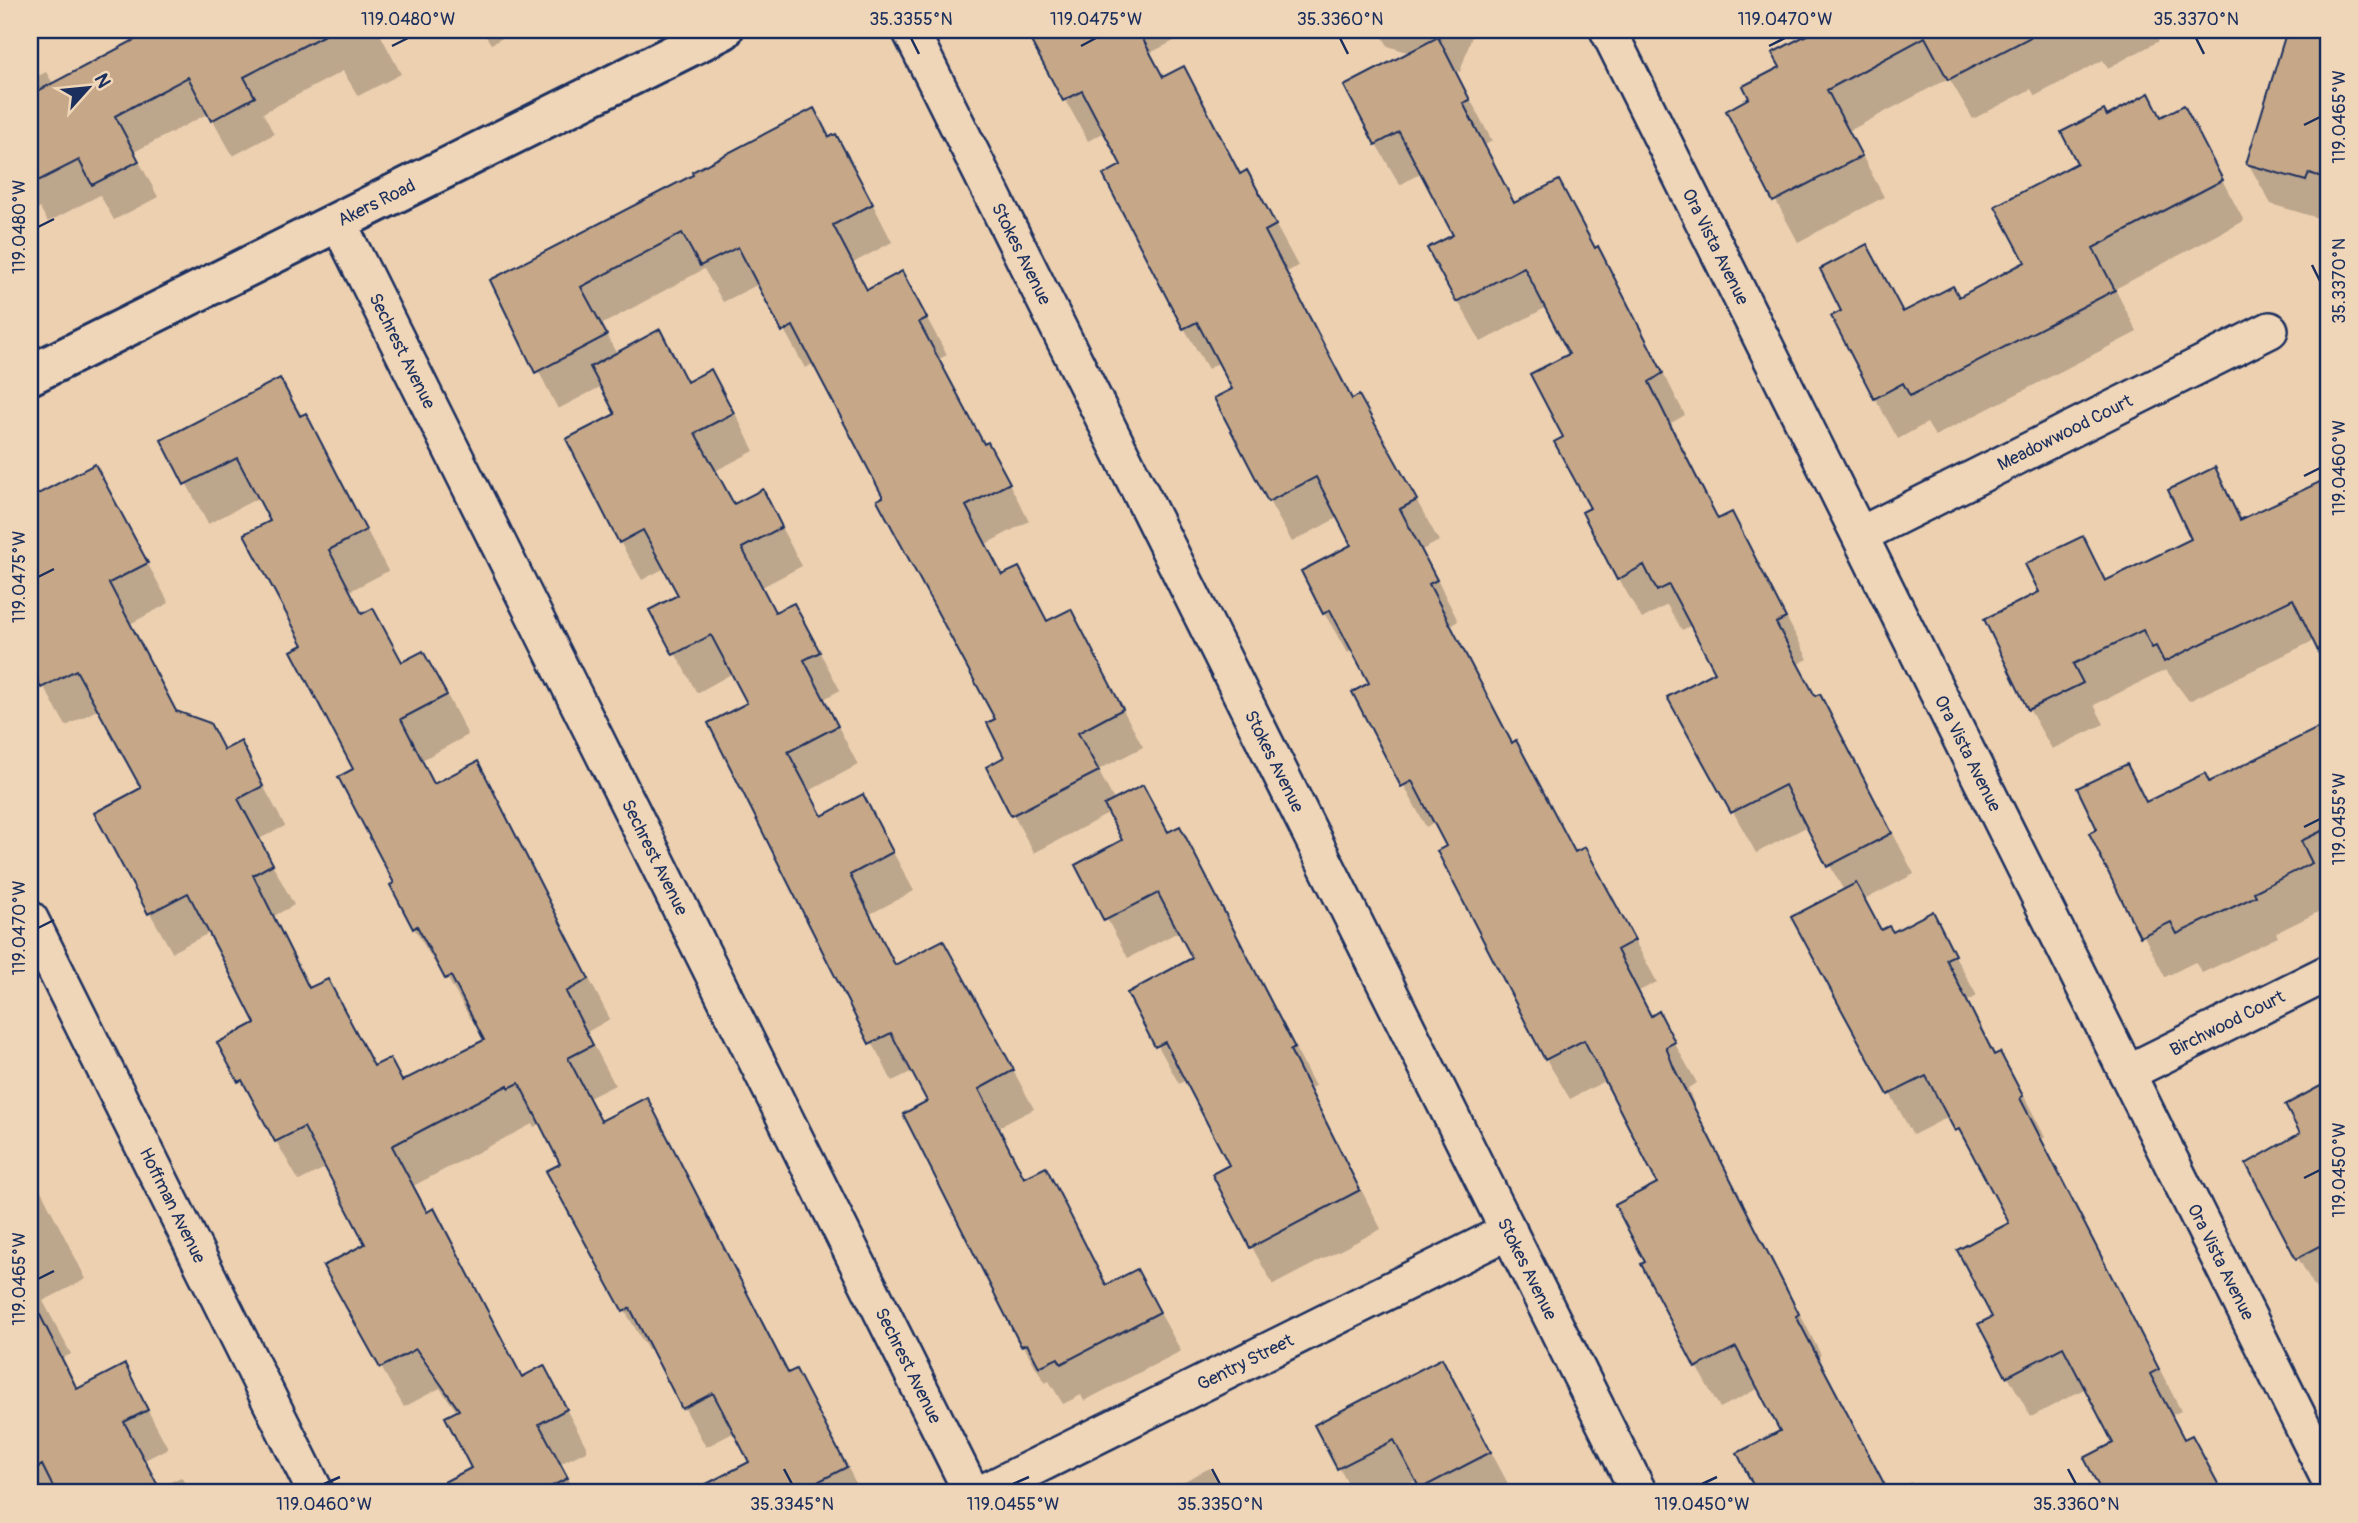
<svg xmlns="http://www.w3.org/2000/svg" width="2358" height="1523" font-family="Pangolin,sans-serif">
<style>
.shadow{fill:#0003}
.building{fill:#c6a888;stroke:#1b2f5e;stroke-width:2}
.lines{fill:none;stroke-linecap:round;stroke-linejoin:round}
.minor-casing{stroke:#1b2f5e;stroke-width:40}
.tertiary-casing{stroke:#1b2f5e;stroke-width:44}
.minor{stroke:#f0d6b8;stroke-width:35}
.tertiary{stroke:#f0d6b8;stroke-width:38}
.ticks{fill:none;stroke:#1b2f5e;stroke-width:2.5}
.labels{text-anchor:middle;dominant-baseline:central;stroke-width:7;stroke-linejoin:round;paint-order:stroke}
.street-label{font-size:18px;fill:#1b2f5e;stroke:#f0d6b8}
.neatline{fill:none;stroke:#1b2f5e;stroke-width:2.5}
.ticks-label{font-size:18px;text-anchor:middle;fill:#1b2f5e}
</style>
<rect width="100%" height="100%" fill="#ecd0b0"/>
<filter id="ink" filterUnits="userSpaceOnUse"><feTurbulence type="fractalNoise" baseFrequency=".0143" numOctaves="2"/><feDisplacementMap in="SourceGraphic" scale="14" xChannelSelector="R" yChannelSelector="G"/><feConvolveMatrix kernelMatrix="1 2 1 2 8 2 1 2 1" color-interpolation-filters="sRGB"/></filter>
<g filter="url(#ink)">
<path class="shadow" d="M157 30H378L401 74 358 96 343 71 263 113 274 134 233 156 209 113 134 152 158 197 114 220 100 195 48 222 40 208 30 213V80L46 72 54 85Z
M482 30H518L491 44Z
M1027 30H1186L1188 34 1150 53 1164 79 1183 68 1241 175 1247 172 1298 266 1287 272 1353 400 1382 438 1439 541 1422 550 1458 621 1450 626 1513 744 1516 743 1576 854 1585 849 1657 982 1639 991 1652 1017 1658 1014 1697 1083 1688 1088 1696 1110 1821 1355 1818 1357 1889 1493H1759L1739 1454 1782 1431 1759 1388 1720 1408 1697 1368 1617 1206 1659 1184 1607 1080 1570 1099 1546 1059 1435 822 1426 827 1355 693 1371 684 1353 650 1348 653 1324 613 1353 546 1339 517 1292 542 1269 501 1234 390 1220 362 1208 369 1184 328 1123 166 1105 132 1088 141Z
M1379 30H1474L1460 72 1455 70 1492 141 1485 145 1516 204 1558 182 1620 289 1685 415 1671 423 1719 520 1731 514 1754 555 1808 659 1798 664 1816 698 1819 696 1843 737 1914 874 1864 900 1882 931 1892 935 1932 914 1977 996 1968 1001 1996 1056 2000 1054 2023 1094 2045 1137 2042 1139 2181 1411 2172 1415 2185 1441 2192 1437 2223 1493H2104L2086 1459 2116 1444 2086 1388 2031 1417 2008 1376 1981 1325 1994 1317 2012 1224 1950 1116 1913 1135 1793 918 1844 891 1808 826 1756 853 1670 698 1717 673 1692 625 1682 630 1667 605 1642 619 1619 579 1565 438 1571 354 1547 307 1481 342 1458 301 1430 249 1456 235 1422 172 1400 185 1376 144 1410 53 1388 46Z
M1820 30 1823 35 1833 30H2153L2159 41 2108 68 2103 60 2035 96 2031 89 1973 119 1949 78 1849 131 1884 197 1798 242 1728 111 1752 99 1783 67 1775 53Z
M2289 30 2328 40V221L2271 204 2248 163Z
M2149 96 2162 119 2183 107 2244 221 2115 289 2137 332 1935 436 1927 423 1898 439 1875 398 1844 312 1867 246 1904 314 1958 299 2027 263 2107 118Z
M830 139 857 173 892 242 853 263 868 291 923 311 947 355 939 359 984 446 988 444 1029 521 986 544 1003 577 1018 569 1048 622 1070 611 1143 747 1098 770 1115 802 1168 834 1179 828 1315 1086 1310 1088 1381 1229 1273 1285 1252 1247 1232 1166 1186 1080 1179 1084 1129 993 1195 959 1180 931 1128 958 1078 865 1124 841 1110 813 1034 853 988 768 1007 758 997 720 815 363 805 368 759 284 723 302 704 269 601 325 617 354 660 332 688 383 711 371 733 409 754 451 715 471 734 506 762 492 802 566 762 587 776 613 815 643 840 690 824 699 858 765 809 791 823 817 863 797 914 891 870 914 897 966 965 981 1034 1109 999 1127 1026 1179 1045 1169 1108 1286 1137 1271 1181 1351 1084 1401 1081 1395 1063 1404 1049 1381 1045 1383 1023 1345 906 1114 929 1102 913 1071 892 1081 710 724 749 704 733 673 697 693 652 611 680 596 665 568 642 580 620 542 617 415 602 386 558 409 492 280Z
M280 381 328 455 388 571 350 591 363 616 373 611 403 664 446 693 468 735 422 760 435 785 477 763 610 1019 587 1032 615 1085 589 1098 602 1122 646 1099 790 1374 818 1411 861 1493H692L751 1463 735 1432 706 1447 652 1348 648 1350 625 1311 562 1165 541 1123 534 1127 532 1124 413 1186 428 1213 434 1210 457 1250 523 1378 544 1368 588 1450 560 1464 576 1493H441L438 1487 473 1469 458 1413 440 1388 404 1407 381 1367 367 1245 327 1167 299 1181 220 1044 257 1024 211 932 172 952 150 913 143 789 99 709 66 726 30 662V500L95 467 169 603 130 624 177 713 225 752 240 743 285 826 259 839 294 905 274 916 311 989 375 1068 402 1082 486 1040 474 1016 470 1018 440 965 437 967 414 928 396 884 355 770 305 646 273 522 258 498 208 524 164 441Z
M2214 469 2243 521 2324 481 2321 476 2328 473V668L2315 640 2189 701 2166 670 2094 705 2104 724 2052 749 2029 709 2041 593 2082 538 2107 581 2194 540Z
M2328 725V880L2323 882 2328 893V907L2276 933 2278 937 2202 973 2195 962 2165 977 2092 834 2099 830 2126 766 2148 803 2209 784Z
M2328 1084V1294L2321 1298 2298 1258 2302 1133 2288 1106Z
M30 1169 86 1279 43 1301 71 1354 63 1358 79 1390 124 1366 168 1448 145 1460 159 1488 181 1477 191 1493H34L30 1486Z
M1464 1401 1513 1493H1425L1417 1480 1392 1493H1353L1316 1426Z
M1210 1468 1224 1493H1161Z
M1911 1482 1917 1493H1889Z"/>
<path class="building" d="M153 30H334L244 77 255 97 211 121 188 77 115 116 139 161 92 185 79 160 30 185V95Z
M1025 30H1138L1163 77 1184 66 1240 174 1247 170 1276 225 1265 231 1352 399 1359 395 1417 500 1400 509 1437 580 1429 584 1512 743 1516 740 1575 852 1585 847 1635 940 1617 950 1651 1016 1659 1011 1675 1042 1666 1047 1674 1068 1799 1314 1796 1316 1889 1493H1757L1737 1453 1780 1431 1736 1347 1695 1368 1641 1264 1645 1262 1615 1205 1657 1183 1624 1118 1584 1040 1545 1060 1437 851 1446 846 1412 781 1401 787 1352 692 1369 683 1330 610 1323 614 1301 571 1351 545 1316 477 1268 502 1214 398 1232 389 1197 322 1183 329 1103 175 1121 165 1082 91 1063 101Z
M1816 30H2044L1948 80 1925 37 1827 90 1862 156 1773 202 1726 111 1749 98 1743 86 1780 67 1772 53Z
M2287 30H2301L2328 38V179L2309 173 2306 181 2246 164Z
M1438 37 1470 100 1463 103 1514 203 1559 180 1595 248 1598 246 1663 373 1649 382 1681 447 1718 519 1732 512 1786 618 1776 623 1815 696 1820 694 1892 833 1827 867 1785 785 1731 813 1667 697 1715 672 1669 585 1657 591 1644 565 1617 580 1582 512 1590 508 1554 442 1563 437 1530 374 1569 354 1524 267 1456 302 1427 248 1453 235 1399 132 1375 145 1344 86Z
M2149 93 2161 117 2184 105 2223 180 2093 248 2115 290 1910 396 1903 383 1874 399 1831 316 1841 311 1820 269 1867 244 1903 312 1953 286 1959 297 2025 262 1995 206 2077 163 2061 132 2104 110 2107 116Z
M814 108 829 137 836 134 873 204 833 225 867 290 902 271 927 318 919 322 984 444 988 442 1010 483 966 506 1002 575 1019 567 1047 621 1071 609 1123 709 1078 733 1099 771 1011 816 986 767 1004 757 987 723 995 719 877 500 883 497 793 326 782 332 738 247 700 266 682 233 581 287 607 335 535 373 490 280 693 175 692 172Z
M660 329 687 382 711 369 734 413 695 433 734 504 763 489 782 527 742 548 775 612 794 603 820 652 804 660 838 726 788 752 822 816 863 794 893 852 850 875 895 965 943 940 1014 1070 979 1089 1024 1178 1046 1167 1106 1285 1137 1269 1160 1312 1061 1364 1058 1358 1039 1367 1027 1344 1021 1346 903 1114 927 1101 891 1033 869 1044 708 723 747 703 711 635 673 655 649 610 678 595 643 530 619 543 566 439 615 414 590 367Z
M280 378 300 416 306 413 366 530 329 550 362 614 373 608 402 662 423 651 447 695 401 719 434 784 478 761 589 979 566 992 593 1045 568 1058 601 1121 647 1097 788 1373 796 1369 847 1467 796 1493H689L749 1462 713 1393 682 1409 630 1308 623 1312 546 1171 560 1164 519 1083 509 1088 508 1085 392 1146 427 1212 434 1208 522 1377 544 1365 567 1409 539 1424 568 1478 539 1493H423L471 1468 445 1417 459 1410 416 1349 380 1368 323 1266 365 1244 304 1127 275 1142 242 1080 238 1082 217 1043 255 1023 224 962 188 893 148 914 94 813 141 788 76 670 41 688 30 666V498L95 464 148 563 109 583 176 711 210 723 224 750 241 741 263 786 238 799 273 864 253 875 309 988 328 979 374 1066 390 1058 402 1081 484 1040 451 976 445 979 417 926 413 929 390 885 394 883 338 777 353 769 291 651 303 645 244 534 270 521 237 458 184 485 161 440Z
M2215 467 2240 520 2328 478V672L2293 599 2164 662 2156 646 2152 648 2143 630 2073 664 2083 683 2028 710 1984 619 2039 592 2025 564 2083 536 2105 581 2191 539 2168 490Z
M2328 723V828L2301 841 2312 863 2254 892 2256 896 2177 934 2171 922 2140 937 2089 833 2097 829 2077 788 2127 764 2146 802 2205 773 2209 782Z
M1143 785 1168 832 1180 826 1295 1048 1290 1050 1360 1190 1250 1248 1212 1174 1229 1165 1165 1042 1155 1047 1127 993 1192 958 1158 893 1104 921 1075 865 1122 840 1104 805Z
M1856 883 1881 930 1889 926 1893 932 1933 911 1955 955 1946 959 1994 1055 2000 1052 2023 1096 2020 1098 2159 1369 2150 1374 2184 1439 2192 1435 2223 1493H2102L2084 1458 2113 1443 2063 1347 2006 1377 1978 1324 1992 1317 1957 1250 2009 1223 1959 1129 1955 1131 1926 1076 1888 1095 1791 917Z
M2328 1082V1242L2296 1259 2246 1164 2300 1133 2285 1105Z
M30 1295 77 1389 125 1364 148 1410 124 1422 162 1493H56L42 1465 30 1472Z
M1442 1358 1491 1452 1420 1489 1394 1440 1337 1469 1314 1425Z"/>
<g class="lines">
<g class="minor-casing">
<g id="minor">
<path id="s1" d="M910 30 1639 1493"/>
<path id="s2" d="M1608 30 2328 1477"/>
<path id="s3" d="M338 222 972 1493"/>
<path id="s4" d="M1860 535 2270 330"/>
<path id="s5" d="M30 919 316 1493"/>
<path id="s6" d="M2127 1073 2328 973"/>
<path id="s7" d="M982 1493 1509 1231"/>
</g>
</g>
<g class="tertiary-casing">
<g id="tertiary">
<path id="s8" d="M30 375 723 30"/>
</g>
</g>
<use href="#minor" class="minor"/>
<use href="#tertiary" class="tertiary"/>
</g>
</g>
<path class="ticks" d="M911 38 919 54M1340 38 1348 54M2196 38 2204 54M392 46 408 38M1081 46 1096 38M1769 46 1785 38M2304 125 2320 117M38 227 54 219M2312 265 2320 281M2304 476 2320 468M38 577 54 569M2304 827 2320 819M38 928 54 920M2304 1178 2320 1170M38 1279 54 1271M784 1469 792 1484M1212 1469 1220 1484M2068 1469 2076 1484M324 1484 340 1477M1013 1484 1029 1477M1702 1484 1717 1477"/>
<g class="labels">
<g class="street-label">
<text stroke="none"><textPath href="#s8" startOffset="387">Akers Road</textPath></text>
<text stroke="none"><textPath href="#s2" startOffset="242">Ora Vista Avenue</textPath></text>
<text stroke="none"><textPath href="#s1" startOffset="250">Stokes Avenue</textPath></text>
<text stroke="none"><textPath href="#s3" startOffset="144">Sechrest Avenue</textPath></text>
<text stroke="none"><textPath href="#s4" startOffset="229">Meadowwood Court</textPath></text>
<text stroke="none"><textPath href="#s2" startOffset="808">Ora Vista Avenue</textPath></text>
<text stroke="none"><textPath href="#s1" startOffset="817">Stokes Avenue</textPath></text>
<text stroke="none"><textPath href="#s3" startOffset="710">Sechrest Avenue</textPath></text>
<text stroke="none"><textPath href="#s6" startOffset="112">Birchwood Court</textPath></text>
<text stroke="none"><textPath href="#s5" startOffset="320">Hoffman Avenue</textPath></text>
<text stroke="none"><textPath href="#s2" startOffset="1376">Ora Vista Avenue</textPath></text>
<text stroke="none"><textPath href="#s1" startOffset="1384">Stokes Avenue</textPath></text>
<text stroke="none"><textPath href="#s7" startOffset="294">Gentry Street</textPath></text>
<text stroke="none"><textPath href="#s3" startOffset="1278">Sechrest Avenue</textPath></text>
</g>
</g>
<rect width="2358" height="1523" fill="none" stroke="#f0d6b8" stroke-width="77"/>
<g transform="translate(88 88) rotate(63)" stroke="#f0d6b8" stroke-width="5" paint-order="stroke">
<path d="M0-5L12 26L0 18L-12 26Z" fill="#1b2f5e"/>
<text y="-10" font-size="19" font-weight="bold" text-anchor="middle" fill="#1b2f5e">N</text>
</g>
<rect x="38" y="38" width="2282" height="1446" class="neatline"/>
<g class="ticks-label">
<text x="408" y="25">119.0480°W</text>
<text x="911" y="25">35.3355°N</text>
<text x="1096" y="25">119.0475°W</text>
<text x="1340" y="25">35.3360°N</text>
<text x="1785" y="25">119.0470°W</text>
<text x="2196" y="25">35.3370°N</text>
<text transform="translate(2339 117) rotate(-90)" y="6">119.0465°W</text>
<text transform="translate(19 227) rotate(-90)" y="6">119.0480°W</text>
<text transform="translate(2339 281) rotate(-90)" y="6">35.3370°N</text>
<text transform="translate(2339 468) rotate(-90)" y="6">119.0460°W</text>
<text transform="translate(19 577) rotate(-90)" y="6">119.0475°W</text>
<text transform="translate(2339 819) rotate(-90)" y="6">119.0455°W</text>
<text transform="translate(19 928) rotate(-90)" y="6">119.0470°W</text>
<text transform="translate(2339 1170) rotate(-90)" y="6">119.0450°W</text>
<text transform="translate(19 1279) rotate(-90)" y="6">119.0465°W</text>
<text x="324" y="1510">119.0460°W</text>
<text x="792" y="1510">35.3345°N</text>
<text x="1013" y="1510">119.0455°W</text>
<text x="1220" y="1510">35.3350°N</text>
<text x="1702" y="1510">119.0450°W</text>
<text x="2076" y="1510">35.3360°N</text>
</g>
</svg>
